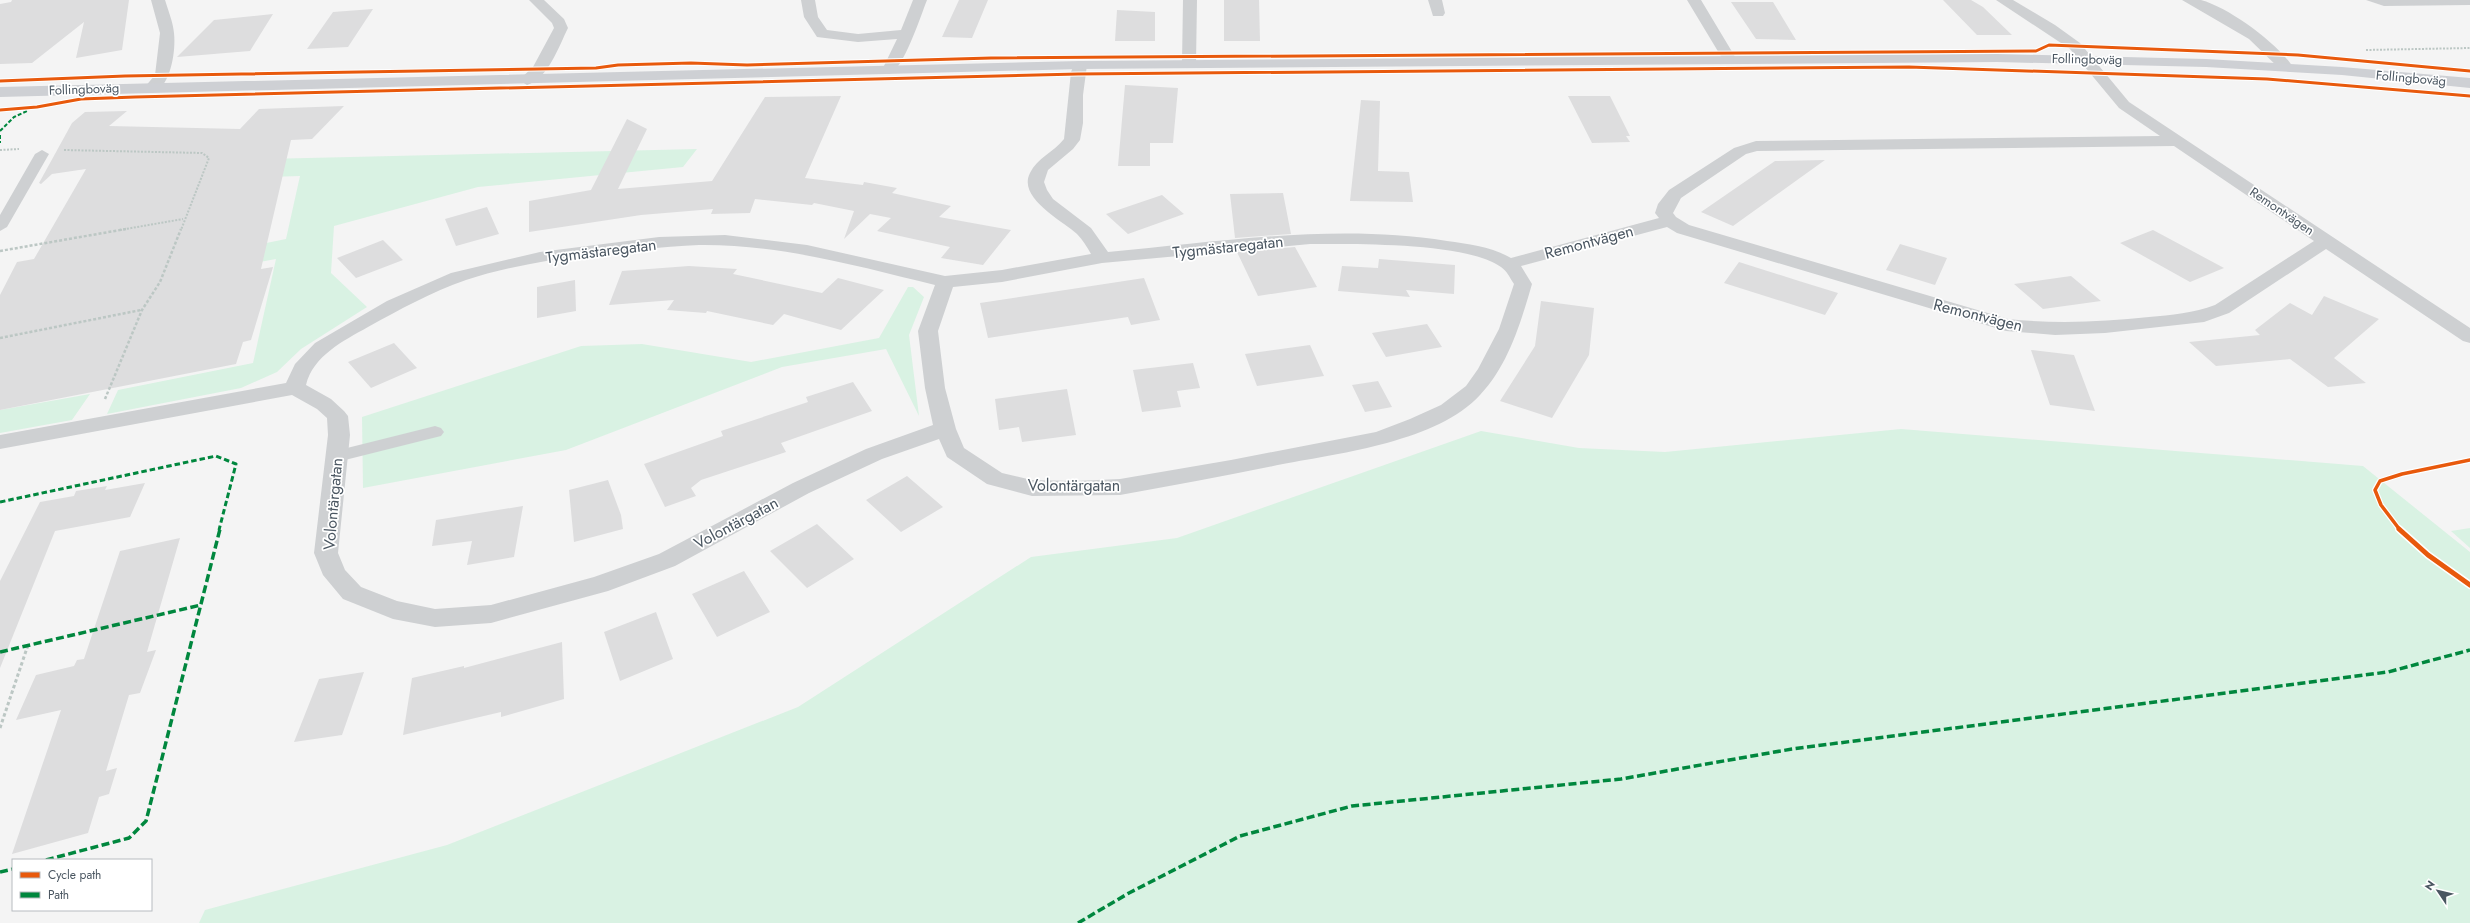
<svg xmlns="http://www.w3.org/2000/svg" width="2470" height="923" font-family="Jost,sans-serif">
<style>
.green{fill:#d9f2e3}
.building{fill:#ddddde}
.lines{fill:none;stroke-linecap:round;stroke-linejoin:round}
.path-far2{stroke:#bcc7c4;stroke-width:2;stroke-dasharray:2 1.5;stroke-linecap:butt}
.path-far1{stroke:#bcc7c4;stroke-width:2.5;stroke-dasharray:3 2;stroke-linecap:butt}
.path{stroke:#bcc7c4;stroke-width:3;stroke-dasharray:3.5 2.5;stroke-linecap:butt}
.lane{fill:#ced0d2;fill-rule:evenodd}
.street{fill:#ced0d2;fill-rule:evenodd}
.secondary{fill:#ced0d4;fill-rule:evenodd}
.quiet-far2{stroke:#00873e;stroke-width:2;stroke-dasharray:4 2;stroke-linecap:butt}
.quiet-far1{stroke:#00873e;stroke-width:3;stroke-dasharray:5.5 3;stroke-linecap:butt}
.quiet{stroke:#00873e;stroke-width:3.5;stroke-dasharray:8 3.5;stroke-linecap:butt}
.cycleway-far2-casing{stroke:#fff;stroke-width:5}
.cycleway-far1-casing{stroke:#fff;stroke-width:6}
.cycleway-casing{stroke:#fff;stroke-width:8}
.cycleway-far2{stroke:#e8590c;stroke-width:3}
.cycleway-far1{stroke:#e8590c;stroke-width:3.5}
.cycleway{stroke:#e8590c;stroke-width:5}
.labels{text-anchor:middle;dominant-baseline:central;stroke-width:3.5;stroke-linejoin:round;paint-order:stroke}
.far-street-label{font-size:13px;fill:#4a5661;stroke:#fff}
.street-label{font-size:16px;fill:#4a5661;stroke:#fff}
</style>
<rect width="100%" height="100%" fill="#f4f4f4"/>
<path class="green" d="M697 149 683 167 478 187 334 226 331 273 367 307 301 349 277 372 241 388 107 414 118 390 253 363 276 259 176 277 181 260 286 239 300 176 209 179 222 160Z
M908 287H913L924 297 909 335 919 416 886 349 782 367 566 450 363 488 362 417 581 346 642 344 751 362 879 338Z
M90 394 72 420 0 433V410Z
M1901 429 2363 466 2470 552V923H199L205 910 447 845 798 707 1031 557 1177 538 1481 431 1579 448 1665 452Z
M2470 528V548L2451 531Z"/>
<path class="building" d="M12 0H129L122 50 76 58 84 22 32 63 0 64V4L11 2Z
M959 0H988L972 38 942 37Z
M1224 0H1259L1260 41H1224Z
M1943 0H1971L1983 7 2012 35H1977Z
M1731 2H1773L1796 40 1756 39Z
M373 9 348 47 307 49 333 12Z
M1117 10 1155 12V41H1115Z
M273 14 250 51 177 57 214 20Z
M1125 85 1178 88 1173 143H1150V166H1118Z
M841 96 805 178 863 185 864 182 897 188 892 193 951 206 939 217 1011 230 983 265 941 258 950 247 877 231 891 218 870 214 844 239 854 211 814 203 812 205 755 199 750 213 711 214 713 209 641 215 529 232V201L591 190 627 119 647 129 618 189 712 181 765 97Z
M1568 96H1610L1630 136H1626L1630 142 1592 143Z
M1361 100 1380 101 1378 171 1409 172 1413 202 1350 201Z
M344 106 312 139 291 140 261 269 273 267 251 340 243 342 236 364 0 410V295L17 262 34 259 86 169 52 174 41 184 39 183 72 123 85 112 127 111 109 126 240 129 259 109Z
M1825 160 1733 226 1701 212 1775 161Z
M1283 193 1291 234 1235 238 1230 194Z
M1162 195 1184 214 1128 234 1106 214Z
M487 207 499 234 456 246 445 219Z
M2153 230 2168 238 2224 268 2190 282 2120 243Z
M383 240 403 260 356 278 337 258Z
M1900 244 1947 258 1935 285 1886 270Z
M1295 247 1317 287 1258 296 1237 252Z
M1379 259 1455 265 1454 294 1406 290 1410 297 1338 291 1342 266 1378 268Z
M1739 262 1799 281 1838 293 1825 315 1724 283Z
M689 266 737 269 733 274 822 293 838 278 884 290 841 330 784 314 773 325 707 311 706 313 667 310 674 300 609 305 622 271Z
M2071 276 2101 301 2043 309 2014 284Z
M1144 278 1160 320 1131 325 1128 317 988 338 980 303Z
M575 280 576 311 537 318V287Z
M2324 296 2379 319 2334 358 2366 383 2328 387 2290 359 2216 366 2189 342 2260 335 2255 330 2290 303 2312 315Z
M1541 301 1594 308 1589 355 1552 418 1500 401 1535 346Z
M1427 324 1442 347 1386 357 1372 333Z
M394 343 417 368 371 388 348 362Z
M1310 345 1324 376 1257 386 1245 354Z
M2031 350 2074 355 2095 411 2050 405Z
M1193 363 1200 388 1177 391 1181 407 1142 412 1133 370Z
M1378 381 1392 407 1365 412 1352 385Z
M853 382 872 411 781 443 786 452 701 480 691 488 696 496 665 507 644 464 723 436 721 431 808 402 806 397Z
M1067 389 1076 435 1022 442 1019 427 999 430 995 399Z
M907 476 943 507 901 532 866 500Z
M608 480 621 515 623 529 574 542 569 490Z
M145 483 130 517 55 531 0 668V581L40 502 74 496 76 491 107 486 105 490Z
M523 506 514 557 467 565 472 541 432 546 436 520Z
M817 524 854 559 807 588 770 551Z
M180 538 147 652 156 650 140 693 129 695 106 771 117 768 109 794 99 797 88 833 12 854 61 710 16 720 36 675 74 666 77 660 84 659 120 551Z
M744 571 770 612 717 637 692 594Z
M656 612 673 659 620 681 604 632Z
M562 642 564 699 501 717V712L403 735 412 678 464 666V668Z
M364 672 342 735 294 742 319 679Z"/>
<g class="lines">
<path class="path-far2" d="M2366 50 2470 48
M0 150 19 149
M64 150 202 153 209 158 181 230
M120 230 183 219"/>
<path class="path-far1" d="M0 251 126 229
M0 338 141 310
M105 399 142 310 160 282 181 229"/>
<path class="path" d="M0 728 28 645"/>
<path class="lane" d="M2366 0H2470V5L2384 6Z
M42 150 49 154 7 227 0 231V215L35 154Z
M435 426 441 428 444 432 441 436 337 462 331 460 328 456 331 452Z"/>
<path class="street" d="M151 0H165C168 10 173 22 174 33 176 50 171 88 152 93L144 88 155 75 160 33Z
M529 0H544L564 19 568 28C559 46 548 79 527 85L519 80 533 67 554 28 552 23Z
M801 0H815L818 17 827 30 858 34 901 30 913 0H927C921 15 903 71 889 74L882 70 897 39 858 42 817 37 804 17Z
M1183 0H1197L1196 63 1189 67 1182 63Z
M1428 0H1442L1445 13 1443 16H1433Z
M1687 0H1701L1737 60 1735 63H1725Z
M1996 0H2013L2055 25 2080 43 2129 102 2470 328V343L2463 341 2326 249 2229 313 2204 322 2105 333 2055 335 2006 331 1677 233 1667 227 1521 266 1532 284C1521 322 1508 366 1480 395 1438 441 1342 453 1283 464 1229 475 1175 485 1120 495L1032 496 987 484 947 457 939 439 882 459 809 493 675 566 608 591 491 623 435 627 393 619 343 599 323 575 314 553 328 435 327 418 317 409 292 395 0 449V435L286 383 295 364 315 343 387 301 451 273 540 252 659 237 725 235 807 245 945 276 1002 270 1091 254C1087 247 1083 240 1077 234 1063 221 1017 198 1030 173 1037 158 1054 152 1064 139L1071 72 1075 62 1080 61 1087 65 1083 95V123L1080 140 1073 149 1048 170 1044 182 1047 190 1053 199 1091 228 1108 252C1220 242 1335 223 1447 241 1469 244 1492 247 1511 258L1659 218 1655 213 1658 204 1669 190 1734 148 1756 141 2160 136 2119 108 2070 49ZM2174 146 2314 241 2215 305C2194 313 2171 315 2149 317 2102 322 2055 324 2008 319L1689 225 1676 217 1673 213 1681 198 1746 154 1757 151ZM1310 244C1355 244 1465 242 1501 267 1507 271 1510 278 1514 284L1499 329 1478 369 1466 386 1441 405 1410 419 1376 432 1231 460 1120 479 1075 481 1032 480 1002 473 964 448 956 429 945 388 938 331 953 287 1002 282 1102 263ZM699 245C779 244 857 266 935 285L918 331 925 388 933 425 866 449 793 483 659 554 594 577 491 605 435 609 397 601 361 587 345 570 338 553 350 435 348 416 344 411 331 399 306 385C313 356 343 341 368 327 399 310 431 292 466 280 533 258 627 249 699 245Z
M2182 0C2188 0 2195 0 2201 0 2230 8 2277 43 2294 68L2292 71H2282L2249 39Z"/>
<path class="secondary" d="M1997 54 2206 59 2342 67 2470 78V88L2342 75 2206 67 1997 62 1080 69 0 97V87L1080 61Z"/>
<path class="quiet-far2" d="M0 131 14 117 27 111
M0 135V143"/>
<path class="quiet-far1" d="M0 502 216 456 236 464 219 530"/>
<path class="quiet" d="M0 652 201 605
M46 860 129 838 146 821 220 529
M0 872 13 869
M1078 923 1129 893 1240 836 1352 806 1621 779 1792 749 2388 672 2470 650"/>
<g class="cycleway-far2-casing">
<path id="cycleway-far2" d="M0 81 125 76 596 68 618 65 691 63 747 65 991 58 2036 51 2049 45 2298 55 2470 71
M0 110 37 107 81 99 135 97 1078 74 1909 67 2267 79 2470 96"/>
</g>
<g class="cycleway-far1-casing">
<path id="cycleway-far1" d="M2400 530 2381 505 2375 490 2380 481 2402 474 2470 460"/>
</g>
<g class="cycleway-casing">
<path id="cycleway" d="M2399 529 2428 555 2470 585"/>
</g>
<use href="#cycleway-far2" class="cycleway-far2"/>
<use href="#cycleway-far1" class="cycleway-far1"/>
<use href="#cycleway" class="cycleway"/>
</g>
<g class="labels">
<g class="far-street-label">
<text transform="translate(2087 59) rotate(1)">Follingboväg</text>
<text transform="translate(2411 78) rotate(5)">Follingboväg</text>
<text transform="translate(84 89) rotate(-2)">Follingboväg</text>
<text transform="translate(2282 211) rotate(34)">Remontvägen</text>
</g>
<g class="street-label">
<text transform="translate(1589 242) rotate(-15)">Remontvägen</text>
<text transform="translate(1228 247) rotate(-6)">Tygmästaregatan</text>
<text transform="translate(601 251) rotate(-7)">Tygmästaregatan</text>
<text transform="translate(1978 315) rotate(14)">Remontvägen</text>
<text x="1074" y="485">Volontärgatan</text>
<text transform="translate(333 504) rotate(-85)">Volontärgatan</text>
<text transform="translate(736 523) rotate(-28)">Volontärgatan</text>
</g>
</g>
<rect x="12" y="859" width="140" height="52" fill="#ffffff" stroke="#b7bbc0"/>
<rect x="20" y="872" width="20" height="6" fill="#e8590c" stroke="#b7bbc0"/>
<text x="48" y="879" font-size="12" fill="#4a5661">Cycle path</text>
<rect x="20" y="892" width="20" height="6" fill="#00873e" stroke="#b7bbc0"/>
<text x="48" y="899" font-size="12" fill="#4a5661">Path</text>
<g transform="translate(2438 891) rotate(305)" stroke="#ffffff" stroke-width="3" paint-order="stroke">
<path d="M0-3L7 15L0 10L-7 15Z" fill="#4a5661"/>
<text y="-6" font-size="11" font-weight="bold" text-anchor="middle" fill="#4a5661">N</text>
</g>
</svg>
